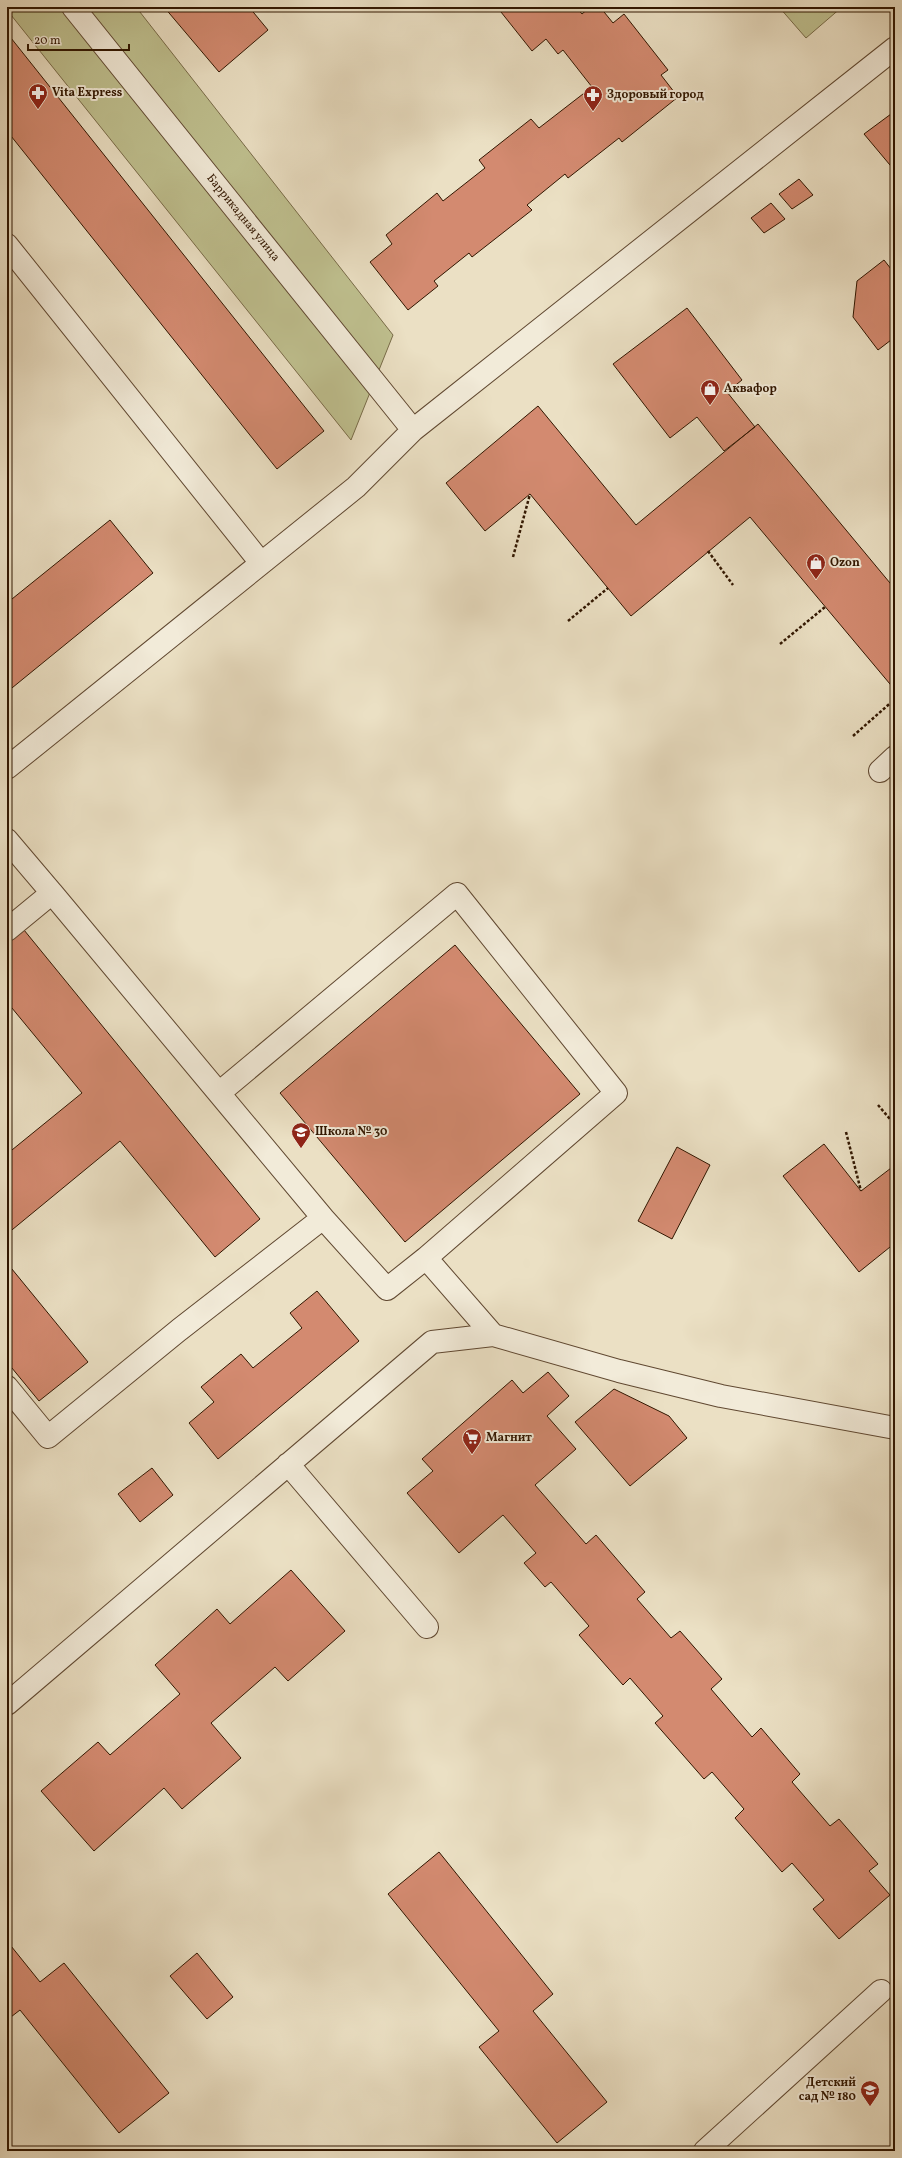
<svg xmlns="http://www.w3.org/2000/svg" width="902" height="2158" font-family="Vollkorn,serif">
<style>
.green{fill:#bfc08f;stroke:#786b48}
.building{fill:#d38a70;stroke:#311600}
.lines{fill:none;stroke-linecap:round;stroke-linejoin:round}
.minor-casing{stroke:#604831;stroke-width:24}
.path{stroke:#311600;stroke-width:2.5;stroke-dasharray:3 2;stroke-linecap:butt}
.minor{stroke:#f2ebd9;stroke-width:22}
.labels{text-anchor:middle;dominant-baseline:central;stroke-width:4;stroke-linejoin:round;paint-order:stroke}
.poi-label{font-size:12px;font-weight:bold;fill:#311600;stroke:#f2ebd9;text-anchor:start}
.street-label{font-size:12px;fill:#311600;stroke:#f2ebd9}
</style>
<rect width="100%" height="100%" fill="#ebe0c4"/>
<filter id="stains"><feTurbulence type="fractalNoise" baseFrequency=".005" numOctaves="4"/><feColorMatrix values="0 0 0 0 .2 0 0 0 0 .09 0 0 0 0 .02 0 0 0 .5 -.17"/></filter>
<radialGradient id="worn" r=".72"><stop offset=".6" stop-color="#630" stop-opacity="0"/><stop offset="1" stop-color="#630" stop-opacity=".3"/></radialGradient>
<path class="green" d="M7 7H136L393 335 351 440 7 10Z
M779 7H842L806 38Z"/>
<path class="building" d="M164 7H249L268 30 219 72Z
M497 7H576L582 14 590 7H600L613 23 624 14 668 70 661 75 678 97 622 142 619 138 568 178 565 174 527 205 532 210 472 257 469 253 434 281 438 286 408 310 370 262 392 244 386 235 437 193 443 201 485 168 479 160 531 119 539 128 592 87 563 50 558 54 546 39 532 51Z
M7 33 324 431 277 469 7 131Z
M891 114 895 119V171L864 134Z
M799 179 813 195 792 209 779 194Z
M771 203 785 219 764 233 751 218Z
M884 260 895 274V337L878 350 853 317 857 281Z
M687 308 742 380 727 392 755 427 724 451 697 417 670 438 613 364Z
M538 406 636 525 758 424 895 589V690L750 517 631 616 530 494 485 531 446 483Z
M110 520 153 573 7 692V603Z
M24 930 260 1219 215 1257 120 1141 7 1234V1154L82 1093 7 1002V944Z
M455 945 580 1094 405 1242 280 1093Z
M824 1144 861 1191 895 1165V1243L859 1272 783 1176Z
M677 1147 710 1165 672 1239 638 1221Z
M7 1263 88 1362 39 1401 7 1362Z
M317 1291 359 1341 218 1459 189 1423 214 1402 201 1387 241 1354 253 1368 302 1328 290 1313Z
M548 1372 569 1396 547 1416 576 1449 535 1485 586 1544 596 1535 645 1592 637 1599 671 1638 680 1631 722 1679 711 1689 752 1737 761 1728 800 1774 792 1782 830 1826 839 1819 878 1864 869 1871 890 1895 839 1939 813 1909 824 1900 792 1863 782 1872 735 1818 744 1809 712 1772 704 1779 655 1723 663 1716 630 1678 623 1685 579 1635 589 1626 551 1582 545 1587 524 1563 536 1553 503 1515 459 1553 407 1493 433 1471 422 1459 512 1380 523 1393Z
M614 1389 669 1416 687 1438 630 1486 575 1422Z
M152 1468 173 1495 140 1522 118 1494Z
M291 1570 345 1631 288 1681 275 1667 211 1723 241 1758 182 1809 164 1788 94 1851 41 1791 98 1742 110 1755 180 1694 155 1665 217 1609 230 1624Z
M439 1852 553 1994 533 2011 607 2102 557 2143 479 2047 499 2031 388 1894Z
M7 1941 40 1982 64 1963 169 2093 119 2133 20 2010 7 2020Z
M197 1953 233 1997 207 2019 170 1976Z"/>
<g class="lines">
<g class="minor-casing">
<path id="minor" d="M73 7 413 430
M7 245 261 563
M7 768 356 487 413 430 895 48
M880 771 895 757
M7 840 52 893
M7 930 52 893 323 1218 179 1330 48 1437 7 1387
M219 1093 457 894 616 1093 426 1258
M323 1218 387 1289 426 1258 493 1335
M288 1464 427 1627
M7 1704 432 1342 493 1335 619 1371 721 1396 895 1428
M705 2151 881 1991"/>
</g>
<path class="path" d="M708 551 733 585
M513 557 530 494
M568 621 608 588
M780 644 825 607
M853 736 895 699
M878 1105 895 1125
M846 1132 861 1191"/>
<use href="#minor" class="minor"/>
</g>
<defs>
<g id="pharmacy-pin" transform="scale(1)"><path d="M0 17L-7.5 6A9.5 9.5 0 1 1 7.5 6Z" fill="#8f2418" stroke="#f2ebd9"/><path d="M-2-6h4v4h4v4h-4v4h-4v-4h-4v-4h4Z" fill="#fff"/></g>
<g id="shop-pin" transform="scale(1)"><path d="M0 17L-7.5 6A9.5 9.5 0 1 1 7.5 6Z" fill="#8f2418" stroke="#f2ebd9"/><path d="M-5-2.5h2.3a2.7 3.5 0 0 1 5.4 0H5L5.5 6h-11ZM-1.5-2.5h3a1.5 2.3 0 0 0-3 0Z" fill="#fff"/></g>
<g id="school-pin" transform="scale(1)"><path d="M0 17L-7.5 6A9.5 9.5 0 1 1 7.5 6Z" fill="#8f2418" stroke="#f2ebd9"/><path d="M0-5L7-2L0 1L-7-2ZM-4 1L0 2.5L4 1V4Q0 6-4 4Z" fill="#fff"/></g>
<g id="supermarket-pin" transform="scale(1)"><path d="M0 17L-7.5 6A9.5 9.5 0 1 1 7.5 6Z" fill="#8f2418" stroke="#f2ebd9"/><path d="M-6-5.5h2.5l.6 2H6L4.5 2H-2.5L-4.4-4H-6ZM-1.5 3.2a1.3 1.3 0 1 0 .1 0ZM3 3.2a1.3 1.3 0 1 0 .1 0Z" fill="#fff"/></g>
</defs>
<g fill-rule="evenodd">
<use href="#pharmacy-pin" x="38" y="93"/>
<use href="#pharmacy-pin" x="593" y="95"/>
<use href="#shop-pin" x="710" y="389"/>
<use href="#shop-pin" x="816" y="563"/>
<use href="#school-pin" x="301" y="1132"/>
<use href="#supermarket-pin" x="472" y="1438"/>
<use href="#school-pin" x="870" y="2090"/>
</g>
<g class="labels">
<g class="poi-label">
<text x="52" y="93">Vita Express</text>
<text x="607" y="95">Здоровый город</text>
<text x="724" y="389">Аквафор</text>
<text x="830" y="563">Ozon</text>
<text x="315" y="1132">Школа № 30</text>
<text x="486" y="1438">Магнит</text>
<text x="856" y="2083" text-anchor="end">Детский<tspan x="856" dy="14">сад № 180</tspan></text>
</g>
<g class="street-label">
<text transform="translate(243 218) rotate(51)">Баррикадная улица</text>
</g>
</g>
<rect width="902" height="2158" fill="none" stroke="#ebe0c4" stroke-width="24"/>
<rect x="8" y="8" width="886" height="2142" fill="none" stroke="#311600" stroke-width="2"/>
<rect x="12" y="12" width="878" height="2134" fill="none" stroke="#311600"/>
<path d="M28 44v6h101v-6" fill="none" stroke="#311600" stroke-width="2"/>
<text x="34" y="44" font-size="12" fill="#311600" stroke="#f2ebd9" stroke-width="3" paint-order="stroke">20 m</text>
<rect width="100%" height="100%" filter="url(#stains)"/>
<rect width="100%" height="100%" fill="url(#worn)"/>
</svg>
